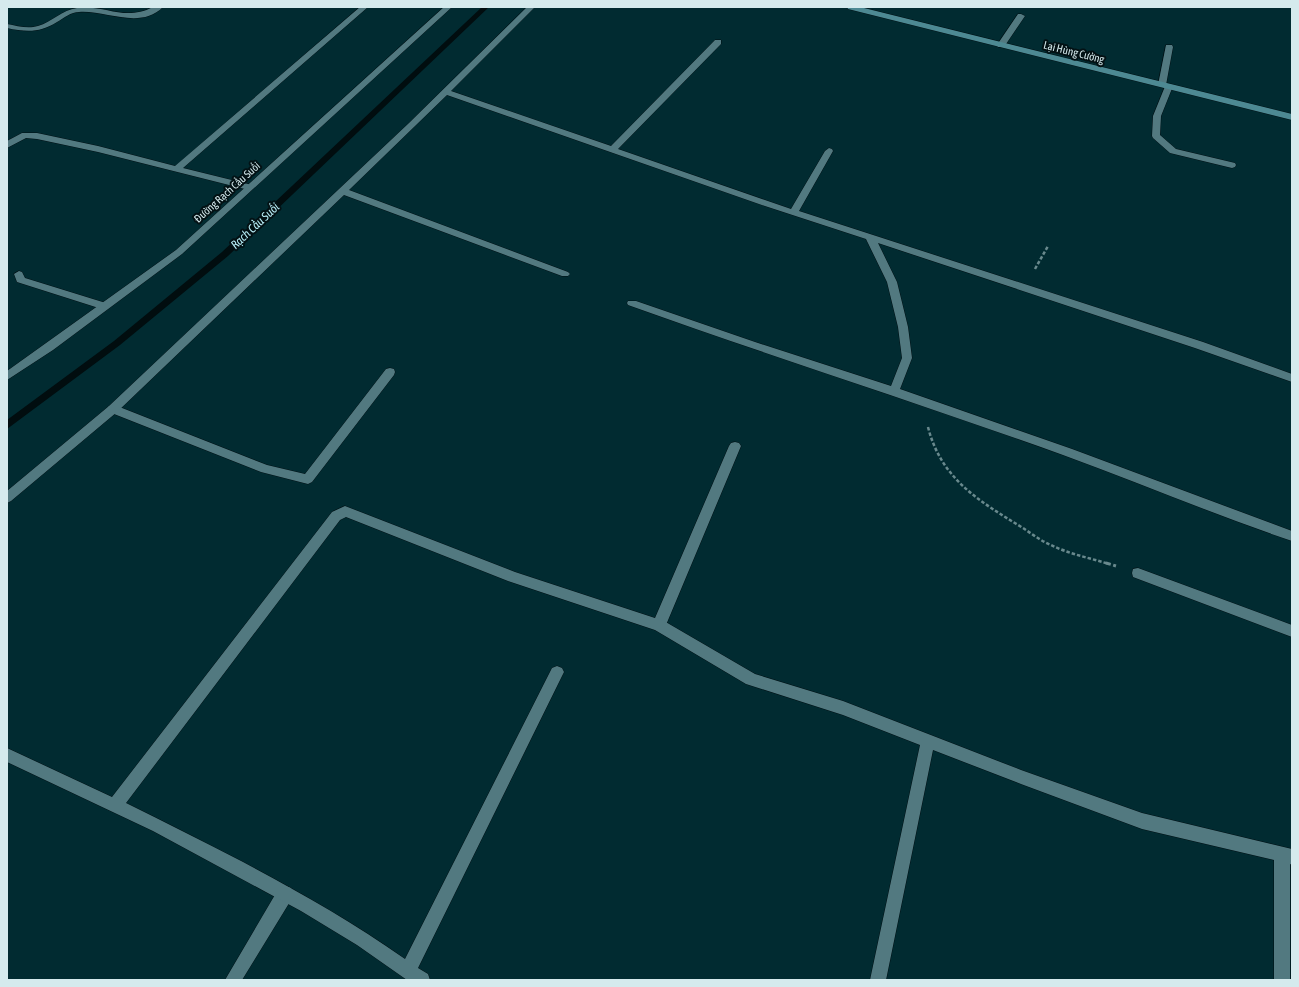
<svg xmlns="http://www.w3.org/2000/svg" width="1299" height="987" font-family="'Asap Condensed',sans-serif">
<style>
.lines{fill:none;stroke-linecap:round;stroke-linejoin:round}
.stream{fill:#010d0f;fill-rule:evenodd}
.lane-casing{stroke:#011115;stroke-width:1}
.street-casing{stroke:#011115;stroke-width:1}
.secondary-casing{stroke:#011115;stroke-width:1}
.path-far1{stroke:#69898d;stroke-width:2.5;stroke-dasharray:3.5 2;stroke-linecap:butt}
.path{stroke:#69898d;stroke-width:3;stroke-dasharray:5 2.5;stroke-linecap:butt}
.lane{fill:#527980;fill-rule:evenodd}
.street{fill:#527980;fill-rule:evenodd}
.secondary{fill:#4d8993;fill-rule:evenodd}
.labels{text-anchor:middle;dominant-baseline:central;stroke-width:4;stroke-linejoin:round;paint-order:stroke}
.far-street-label{font-size:11px;fill:#d5eaed;stroke:#031114}
.far-water-label{font-size:12px;font-style:italic;fill:#b9eff8;stroke:#031114}
</style>
<rect width="100%" height="100%" fill="#012b31"/>
<g class="lines">
<path class="stream" d="M482 7H489L228 256 120 345 7 429V420L114 341 222 252Z"/>
<g class="lane-casing">
<path id="lane" d="M153 7H163C140 30 106 10 79 12 71 12 64 18 57 22 40 33 26 32 7 28V24C17 26 28 29 38 26 52 22 62 10 77 8 105 4 124 22 153 7Z
M360 7H368L183 168 252 185 254 187 252 189 249 190 98 152 37 139 26 138 7 148V141L22 133H37L98 146 175 166Z
M1166 84H1169L1173 86 1161 116 1160 135 1176 149 1235 163 1236 165 1235 167 1232 168 1170 153 1153 138 1152 136 1153 116Z
M19 271 22 272 25 278 109 304 110 306 105 310 17 282 14 274Z
M390 368 394 369 395 372 394 375 312 482 308 484 261 472 109 412 107 409 109 406 113 405 117 406 267 465 305 474 386 369Z
M735 442 739 443 741 446 666 625 664 629 659 631 654 629 652 625 729 446 731 443Z
M285 886 291 888 293 894 291 900 242 980H225L279 888Z"/>
</g>
<g class="street-casing">
<path id="street" d="M444 7H452L182 254 53 350 7 380V371L176 250Z
M527 7H535L451 91 611 146 715 40H721V44L618 149 791 209 825 151 829 148 832 149 833 151 799 211 1203 342 1292 374V382L1195 348 878 243 897 282 908 327 912 358 900 389 1072 449 1292 531V541C1215 515 1140 483 1063 455 919 403 773 357 628 305L627 303 628 301H636L755 342 891 386 902 358 898 327 887 282 866 239 765 206 447 95 349 190 568 272 570 274 568 276H562L344 195 117 412 11 501 7 503V491L109 406 409 123Z
M1018 14H1021L1025 16 1004 47H998L997 45Z
M1166 45H1172L1173 47 1166 85 1162 87 1158 85Z
M345 506 515 572 664 621 755 674 843 701 1021 770 1142 813 1292 849V865L1290 864V980H1274V860L1142 829 1021 784 933 750 886 980H870L920 745 843 715 746 684 655 630 508 581 346 517 340 520 126 803C165 822 204 842 243 862 299 892 353 922 405 959L552 668 557 666 562 668 564 672 562 676 418 968 428 974 430 980H407L357 945 301 911 153 831 7 762V748L112 797 332 512Z
M1138 568 1292 625V637L1133 577 1132 573 1133 569Z"/>
</g>
<g class="secondary-casing">
<path id="secondary" d="M847 7H860L1292 114V120L848 9Z"/>
</g>
<path class="path-far1" d="M1035 269 1048 246
M928 427C941 479 979 501 1023 528 1032 534 1041 541 1051 545 1069 554 1090 558 1109 564"/>
<path class="path" d="M1106 563 1116 566"/>
<use href="#lane" class="lane"/>
<use href="#street" class="street"/>
<use href="#secondary" class="secondary"/>
</g>
<g class="labels">
<g class="far-street-label">
<text transform="translate(1074 52) rotate(14)">Lại Hùng Cường</text>
<text transform="translate(227 192) rotate(-42)">Đường Rạch Cầu Suối</text>
</g>
<g class="far-water-label">
<text transform="translate(255 226) rotate(-43)">Rạch Cầu Suối</text>
</g>
</g>
<rect width="1299" height="987" fill="none" stroke="#d5eaed" stroke-width="16"/>
</svg>
